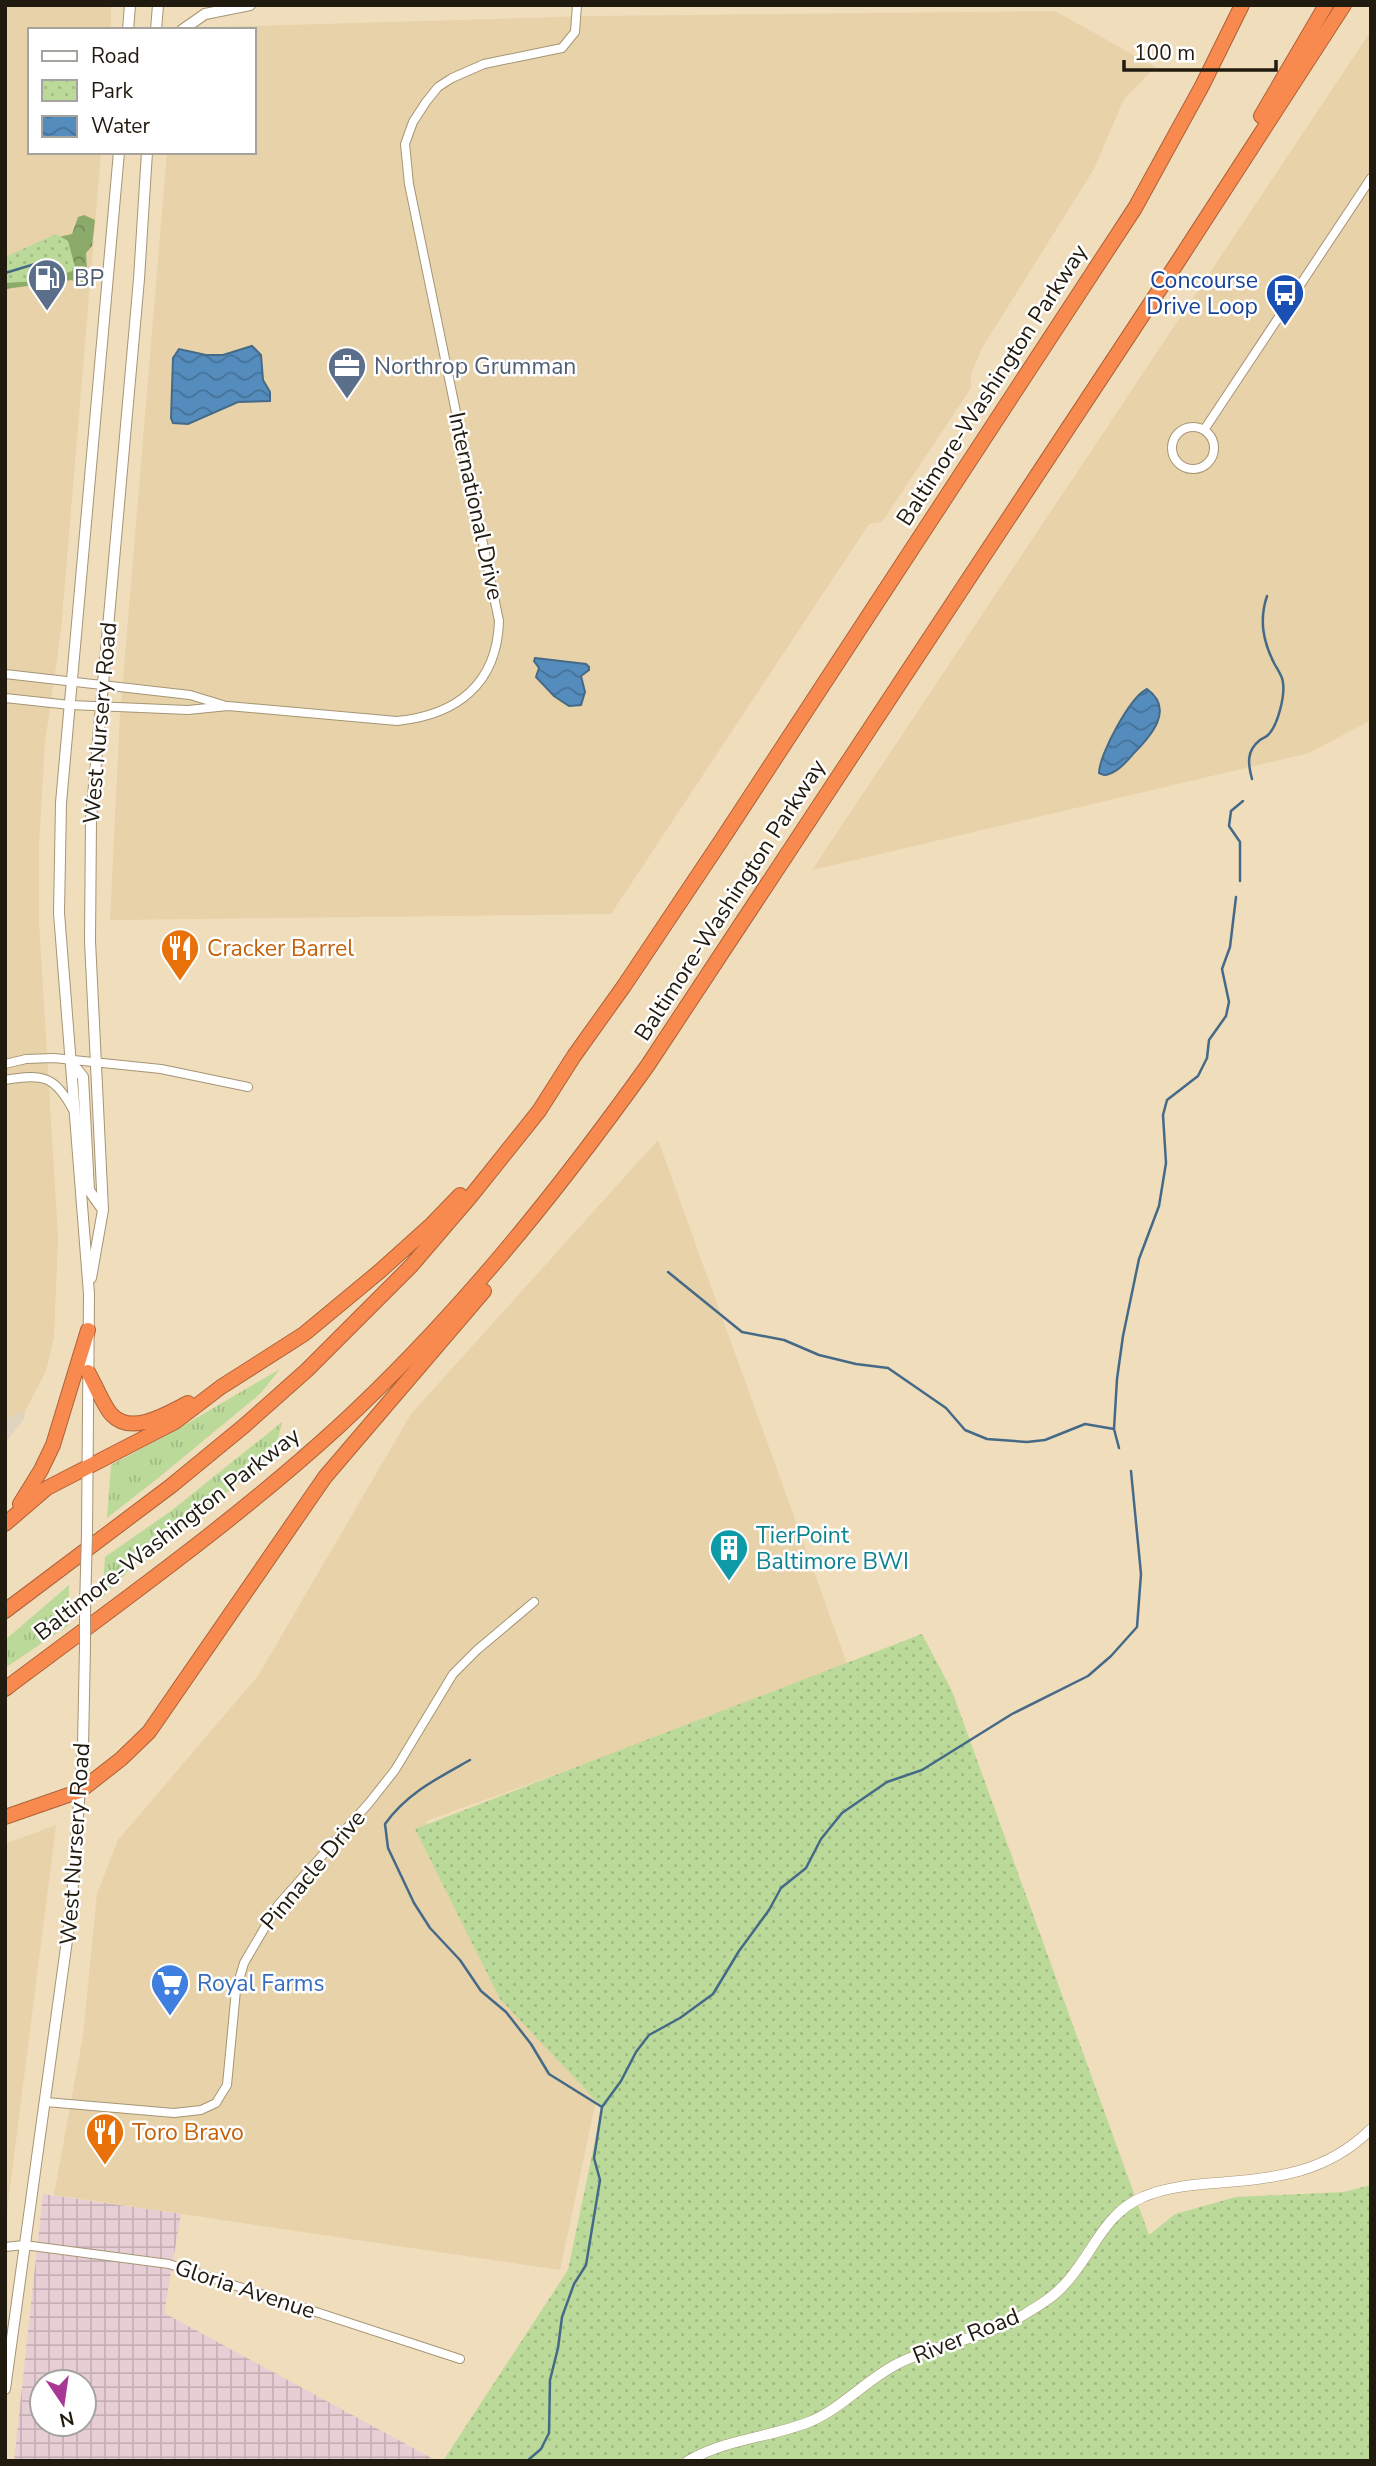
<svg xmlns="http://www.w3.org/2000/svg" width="1376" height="2466" font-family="'Nunito Sans',sans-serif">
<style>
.built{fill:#e7d2a9}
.industrial{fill:url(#industrial-grid);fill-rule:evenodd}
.education{fill:#dfd4c0}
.grass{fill:url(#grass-tufts)}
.forest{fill:url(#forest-crowns)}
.park{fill:url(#park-dots)}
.water{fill:url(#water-waves);stroke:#456a88;stroke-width:2}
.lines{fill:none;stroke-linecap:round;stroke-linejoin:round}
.stream{stroke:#456a88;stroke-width:2.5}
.minor-casing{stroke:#a69575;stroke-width:10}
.tertiary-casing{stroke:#a69575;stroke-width:11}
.secondary-casing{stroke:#a69575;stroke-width:12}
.motorway-casing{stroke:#ad6238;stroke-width:16}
.minor{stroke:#fff;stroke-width:8}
.tertiary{stroke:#fff;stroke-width:10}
.secondary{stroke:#fff;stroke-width:10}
.motorway{stroke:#f8894f;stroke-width:14}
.secondary-bridge-casing{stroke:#a69575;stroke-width:12;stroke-linecap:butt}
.secondary-bridge{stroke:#fff;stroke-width:10}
.labels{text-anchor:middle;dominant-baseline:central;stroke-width:5;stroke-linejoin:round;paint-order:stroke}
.service-label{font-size:23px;fill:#4e5e75;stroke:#fff;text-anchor:start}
.transit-label{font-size:23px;fill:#164399;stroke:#fff;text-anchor:end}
.street-label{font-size:23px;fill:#211a0e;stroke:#fff}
.food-label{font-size:23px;fill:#c56008;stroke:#fff;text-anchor:start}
.culture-label{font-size:23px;fill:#0d838f;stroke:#fff;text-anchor:start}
.shop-label{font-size:23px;fill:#366cbe;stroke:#fff;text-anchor:start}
</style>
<defs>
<pattern id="industrial-grid" width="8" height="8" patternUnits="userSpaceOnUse" patternTransform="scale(1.75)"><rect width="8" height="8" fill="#e7ced5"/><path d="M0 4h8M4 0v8" fill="none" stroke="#c6b0b6"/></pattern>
<pattern id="grass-tufts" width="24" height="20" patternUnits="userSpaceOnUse" patternTransform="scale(1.75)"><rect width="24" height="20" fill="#bbda99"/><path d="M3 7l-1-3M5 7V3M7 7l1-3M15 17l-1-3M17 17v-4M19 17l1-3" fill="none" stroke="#a0ba83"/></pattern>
<pattern id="forest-crowns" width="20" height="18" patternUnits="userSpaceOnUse" patternTransform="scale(1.75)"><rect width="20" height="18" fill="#8caa69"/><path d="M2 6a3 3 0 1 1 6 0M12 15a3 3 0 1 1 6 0" fill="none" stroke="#728a55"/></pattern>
<pattern id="park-dots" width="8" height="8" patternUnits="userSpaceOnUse" patternTransform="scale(1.75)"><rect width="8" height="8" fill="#bbda99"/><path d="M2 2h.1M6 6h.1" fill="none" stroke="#a0ba83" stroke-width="1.8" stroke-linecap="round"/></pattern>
<pattern id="water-waves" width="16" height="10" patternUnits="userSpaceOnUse" patternTransform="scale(1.75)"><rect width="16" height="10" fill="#548dbd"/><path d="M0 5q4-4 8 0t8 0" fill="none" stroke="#457298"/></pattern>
</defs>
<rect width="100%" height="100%" fill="#efddbb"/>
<path class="built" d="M5 5H111V30H30V152H101L61 630 45 742 39 845V922L58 1237 54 1337 46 1371 25 1411 5 1420V283L9 257H5Z
M1055 11 1155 67 1124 99 1094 169 982 348 971 374V388L882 522 869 524 611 914 110 920 120 716 167 152H254V30H211L218 27 591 16Z
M1371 31V720L1309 753 812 870Z
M658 1140 849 1669 426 1821 599 2086 560 2270 54 2195 83 2036 97 1894 118 1840 258 1676 411 1414Z
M56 1825 5 2228V1844Z"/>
<path class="industrial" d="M43 2194 181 2214 164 2313 437 2461H14ZM42 2382H84V2424H42Z"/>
<path class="education" d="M25 1411 24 1419 5 1443V1420Z"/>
<path class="grass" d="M280 1369 261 1393 157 1479 107 1518 111 1465 176 1430Z
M282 1422 274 1455 133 1566 102 1598 105 1557 171 1511Z
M69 1585V1625L5 1668V1640Z"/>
<path class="forest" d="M84 215 95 220 92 246 86 253 87 269 81 287 72 280 5 289V260L54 238 72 234 78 217Z"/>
<path class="park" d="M56 234 68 241 76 270 38 281 5 283V257Z
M922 1634 952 1691 1149 2235 1175 2214 1236 2197 1344 2192 1371 2185V2461H443L568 2270 602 2107 500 1999 415 1829Z"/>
<path class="water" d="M252 346 261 355 263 380 270 392V401L238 402 188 424 173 423 171 418 173 358 179 349 206 355H223Z
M535 658 586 664 589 667V670L581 676 585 692 581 705 569 706 554 696 536 677 539 668 534 661Z
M1147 689C1175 709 1151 736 1134 753 1127 761 1119 771 1109 774 1104 776 1104 775 1099 773 1099 755 1130 697 1147 689Z"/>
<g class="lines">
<path class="stream" d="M5 273 45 261
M1252 779C1248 764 1246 751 1260 740 1263 738 1267 737 1269 734 1278 724 1285 696 1283 683 1283 676 1277 669 1274 663 1263 641 1259 620 1267 596
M1240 881V842L1229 826 1231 811 1243 801
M668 1272 742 1332 784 1340 819 1355 856 1364 888 1368 946 1408 965 1430 987 1439 1027 1442 1045 1440 1085 1424 1114 1429
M1119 1448 1114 1429 1117 1379 1123 1336 1139 1259 1159 1206 1166 1163 1163 1115 1167 1100 1198 1076 1207 1058 1209 1040 1226 1016 1229 1002 1222 969 1230 947 1236 897
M470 1760C438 1778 407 1793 385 1824L388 1848 414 1903 430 1928 460 1960 481 1991 506 2012 531 2044 549 2074 602 2107
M527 2461 541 2449 549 2433 550 2380 558 2348 562 2317 574 2284 586 2265 600 2180 594 2158 602 2107 621 2081 636 2052 649 2035 680 2018 713 1994 739 1951 769 1910 781 1888 806 1868 821 1839 842 1813 887 1782 922 1770 1012 1714 1088 1676 1111 1656 1137 1627 1141 1574 1131 1471"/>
<g class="minor-casing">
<path id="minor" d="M1172 448a21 21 0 1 1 42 0a21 21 0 1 1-42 0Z
M1204 430 1371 178
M5 674 190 695 223 705
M5 698 70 705 188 710 228 706 397 721C457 715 497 684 499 621L409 184 405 144 413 122 426 102 438 87 452 78 484 64 562 48 575 32 577 5
M5 1064 26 1059 54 1058 161 1069 248 1087
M5 1080C43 1073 55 1076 73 1110
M46 2102 174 2113 201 2110 216 2103 227 2085 236 1990 244 1963 278 1905 369 1803 395 1770 453 1674 477 1650 534 1602
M5 2247 24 2245 169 2264 460 2359"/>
</g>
<g class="tertiary-casing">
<path id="tertiary" d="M688 2461C729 2438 768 2438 809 2422 841 2409 866 2380 897 2364 936 2344 982 2339 1020 2317 1035 2308 1051 2299 1063 2286 1091 2258 1103 2213 1143 2197 1166 2187 1191 2185 1215 2183 1275 2178 1326 2174 1371 2129"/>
</g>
<g class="secondary-casing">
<path id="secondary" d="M128 30 130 5
M156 30 158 5
M182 30 205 14 250 5
M70 1061 83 1077 89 1190 103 1210
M91 1278 103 1210 90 941 91 819 139 279 147 152
M87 1534 89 1294 59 913 61 803 119 152
M85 1611 86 1569
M5 2389 71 1911 83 1746 85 1646"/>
</g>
<g class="motorway-casing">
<path id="motorway" d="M1261 116 1326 5
M88 1372C94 1382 105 1409 112 1415 132 1436 168 1413 188 1403
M20 1504 41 1470 53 1445 88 1330
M5 1524 47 1488 175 1422 221 1387 304 1334 380 1271 430 1226 460 1195
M5 1611 171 1486 244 1426 307 1370 411 1266 471 1196 539 1111 574 1056 624 986 723 838 1135 208 1202 86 1242 5
M5 1689C118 1604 234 1522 338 1427 456 1318 555 1195 648 1065L1179 260 1344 5
M5 1817 80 1791 121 1759 149 1732 325 1477 484 1291"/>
</g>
<use href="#minor" class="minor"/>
<use href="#tertiary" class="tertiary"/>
<use href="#secondary" class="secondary"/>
<use href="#motorway" class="motorway"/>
<g class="secondary-bridge-casing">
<path id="secondary-bridge" d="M86 1569 87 1534
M85 1646V1611"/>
</g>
<use href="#secondary-bridge" class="secondary-bridge"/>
</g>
<defs>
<g id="fuel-pin" transform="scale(2.0125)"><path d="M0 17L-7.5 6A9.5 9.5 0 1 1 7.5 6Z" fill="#5c6f8a" stroke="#fff"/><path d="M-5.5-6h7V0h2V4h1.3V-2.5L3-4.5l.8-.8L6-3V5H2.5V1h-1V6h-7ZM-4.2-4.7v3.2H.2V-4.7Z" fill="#fff"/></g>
<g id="bus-pin" transform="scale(2.0125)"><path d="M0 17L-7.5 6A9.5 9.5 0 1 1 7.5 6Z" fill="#1a4fb4" stroke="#fff"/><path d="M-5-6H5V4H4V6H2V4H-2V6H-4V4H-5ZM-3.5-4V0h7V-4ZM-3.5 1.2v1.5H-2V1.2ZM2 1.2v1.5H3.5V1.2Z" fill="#fff"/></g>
<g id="office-pin" transform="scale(2.0125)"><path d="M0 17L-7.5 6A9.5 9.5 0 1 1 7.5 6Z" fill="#5c6f8a" stroke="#fff"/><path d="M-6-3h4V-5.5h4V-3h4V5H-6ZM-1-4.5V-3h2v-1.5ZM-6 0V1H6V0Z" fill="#fff"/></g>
<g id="restaurant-pin" transform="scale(2.0125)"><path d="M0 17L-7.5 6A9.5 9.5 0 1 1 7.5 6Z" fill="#e8710a" stroke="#fff"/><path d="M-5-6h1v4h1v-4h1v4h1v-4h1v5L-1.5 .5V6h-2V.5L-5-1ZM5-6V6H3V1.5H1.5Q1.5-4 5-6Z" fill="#fff"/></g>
<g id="building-pin" transform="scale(2.0125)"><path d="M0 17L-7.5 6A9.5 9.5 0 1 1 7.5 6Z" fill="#0f9aa8" stroke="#fff"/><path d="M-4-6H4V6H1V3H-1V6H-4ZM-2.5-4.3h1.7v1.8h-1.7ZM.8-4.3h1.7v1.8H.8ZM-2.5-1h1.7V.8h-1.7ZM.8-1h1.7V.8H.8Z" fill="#fff"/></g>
<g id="supermarket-pin" transform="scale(2.0125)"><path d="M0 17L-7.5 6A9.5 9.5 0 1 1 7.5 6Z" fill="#3f7fe0" stroke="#fff"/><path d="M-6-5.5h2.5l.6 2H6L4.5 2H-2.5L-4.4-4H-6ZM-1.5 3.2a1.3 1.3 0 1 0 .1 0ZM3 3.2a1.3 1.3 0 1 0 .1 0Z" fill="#fff"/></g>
</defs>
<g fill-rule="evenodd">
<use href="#fuel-pin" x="47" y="278"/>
<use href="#bus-pin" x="1285" y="293"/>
<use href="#office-pin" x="347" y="366"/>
<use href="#restaurant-pin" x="180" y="948"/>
<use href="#building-pin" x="729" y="1548"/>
<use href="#supermarket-pin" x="170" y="1983"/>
<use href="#restaurant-pin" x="105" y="2132"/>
</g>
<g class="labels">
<g class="service-label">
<text x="74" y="278">BP</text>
<text x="374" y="366">Northrop Grumman</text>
</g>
<g class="transit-label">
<text x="1258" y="280">Concourse<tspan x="1258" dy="26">Drive Loop</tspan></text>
</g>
<g class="street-label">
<text transform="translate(992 385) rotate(-57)">Baltimore-Washington Parkway</text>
<text transform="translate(476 506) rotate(78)">International Drive</text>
<text transform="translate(100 723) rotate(-85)">West Nursery Road</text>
<text transform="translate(730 900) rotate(-57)">Baltimore-Washington Parkway</text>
<text transform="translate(167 1534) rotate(-38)">Baltimore-Washington Parkway</text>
<text transform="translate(75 1844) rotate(-86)">West Nursery Road</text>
<text transform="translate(313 1870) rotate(-50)">Pinnacle Drive</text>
<text transform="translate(245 2289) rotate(18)">Gloria Avenue</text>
<text transform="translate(966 2336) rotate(-22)">River Road</text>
</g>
<g class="food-label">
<text x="207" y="948">Cracker Barrel</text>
<text x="132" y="2132">Toro Bravo</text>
</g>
<g class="culture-label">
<text x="756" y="1535">TierPoint<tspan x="756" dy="26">Baltimore BWI</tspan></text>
</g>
<g class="shop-label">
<text x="197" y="1983">Royal Farms</text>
</g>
</g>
<rect width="1376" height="2466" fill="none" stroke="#211a0e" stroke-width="14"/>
<rect x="28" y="28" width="228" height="126" fill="#ffffff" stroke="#a6a39f" stroke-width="2"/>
<rect x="42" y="51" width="35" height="10" fill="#ffffff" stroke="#a6a39f" stroke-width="2"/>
<text x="91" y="63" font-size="21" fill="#211a0e">Road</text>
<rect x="42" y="80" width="35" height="21" fill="url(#park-dots)" stroke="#a6a39f" stroke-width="2"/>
<text x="91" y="98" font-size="21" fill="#211a0e">Park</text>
<rect x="42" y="116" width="35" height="21" fill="url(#water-waves)" stroke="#a6a39f" stroke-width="2"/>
<text x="91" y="133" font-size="21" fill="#211a0e">Water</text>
<g transform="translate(63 2403) rotate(167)"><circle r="33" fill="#ffffff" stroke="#a6a39f" stroke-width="2"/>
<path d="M0-5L12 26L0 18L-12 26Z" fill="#a83895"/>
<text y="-10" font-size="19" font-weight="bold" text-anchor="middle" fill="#211a0e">N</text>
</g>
<path d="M1124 60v10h152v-10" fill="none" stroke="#211a0e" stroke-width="3.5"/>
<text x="1134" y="60" font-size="21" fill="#211a0e" stroke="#ffffff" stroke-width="5" paint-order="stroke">100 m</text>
</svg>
